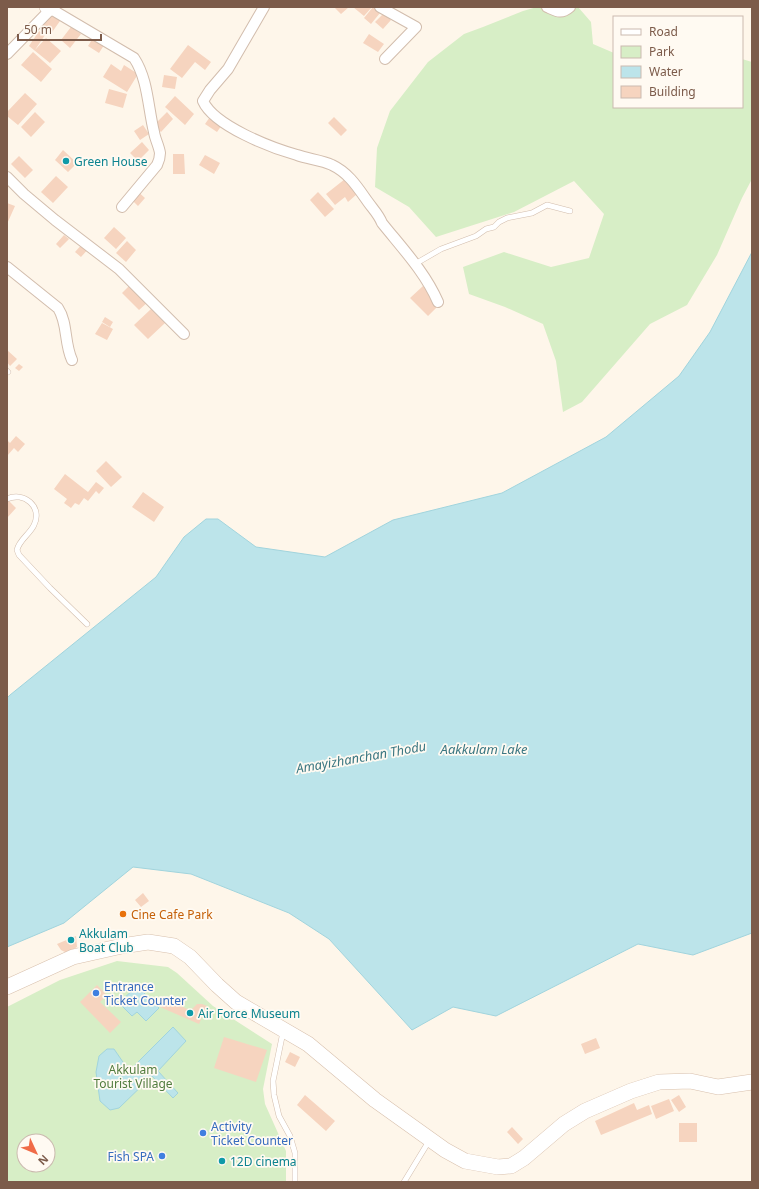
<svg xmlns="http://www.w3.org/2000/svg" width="759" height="1189" font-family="'Noto Sans',sans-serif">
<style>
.green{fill:#d7eec6;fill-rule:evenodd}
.water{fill:#bce4ea;stroke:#a1d4dd}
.building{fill:#f6d4bf}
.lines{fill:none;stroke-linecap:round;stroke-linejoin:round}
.service-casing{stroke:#d2bdad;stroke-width:6}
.minor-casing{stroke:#d2bdad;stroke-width:12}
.tertiary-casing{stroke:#d2bdad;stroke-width:14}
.secondary-casing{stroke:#d8c0ad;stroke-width:16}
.service{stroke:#fff;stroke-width:5}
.minor{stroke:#fff;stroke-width:10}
.tertiary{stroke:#fff;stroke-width:13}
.secondary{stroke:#fff;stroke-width:15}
.culture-dot{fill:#0f9aa8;stroke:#fffaf2;stroke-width:1.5}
.food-dot{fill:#e8710a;stroke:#fffaf2;stroke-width:1.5}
.shop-dot{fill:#3f7fe0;stroke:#fffaf2;stroke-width:1.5}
.labels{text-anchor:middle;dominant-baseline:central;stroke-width:3.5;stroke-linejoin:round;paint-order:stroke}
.culture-label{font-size:12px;fill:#0d838f;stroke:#fffaf2;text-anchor:start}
.food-label{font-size:12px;fill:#c56008;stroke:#fffaf2;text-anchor:start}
.shop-label{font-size:12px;fill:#366cbe;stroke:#fffaf2;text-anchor:start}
.park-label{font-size:12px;fill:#517c3e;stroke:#fffaf2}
.water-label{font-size:13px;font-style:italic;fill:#3b7782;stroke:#fffaf2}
</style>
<rect width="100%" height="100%" fill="#fef6ea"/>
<path class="green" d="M537 7H578L591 22 593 44 614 53V107H742V59L752 62V179L742 198 717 255 687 305 650 324 582 402 563 412 556 361 543 324 505 307 469 294 463 267 504 252 551 267 589 258 604 214 574 181 514 212 436 237 409 207 375 187 377 148 390 111 428 62 464 34 483 27 523 11Z
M117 961 168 967 177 973 213 1006 272 1044 263 1089 265 1104 286 1151V1182H7V1007L60 980ZM24 1141H48V1165H24Z"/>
<path class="water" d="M752 252V933L693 955 638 944 496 1016 453 1007 412 1030 329 939 289 913 191 874 133 867 64 923 7 947V698L10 695 156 577 184 537 206 519H218L256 547 325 557 393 520 502 493 606 437 679 376 710 332Z
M137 986 159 1008 146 1021 137 1012 132 1016 119 1003Z
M173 1027 186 1041 158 1071 178 1093 173 1098 152 1076 119 1108 110 1110 100 1101 96 1072 99 1056 107 1049H114L125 1065 132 1068Z"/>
<path class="building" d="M334 7H349L341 14Z
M353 7H372L364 16Z
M373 7 380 13 371 24 364 18Z
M384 13 391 20 383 29 375 22Z
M51 14 60 21 50 35 41 28Z
M71 27 81 34 70 48 61 40Z
M39 31 45 35 35 50 46 38 61 51 50 63 29 46Z
M369 34 384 44 378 52 363 43Z
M95 35 106 42 99 53 88 46Z
M188 45 211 62 205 70 195 62 182 78 170 69Z
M33 52 52 69 41 82 21 65Z
M111 64 121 71 124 65 138 74 127 92 103 77Z
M164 75 177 77 175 89 162 87Z
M109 89 127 94 123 108 105 103Z
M25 93 37 104 18 125 7 116V112Z
M175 96 194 114 185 125 165 107Z
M35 112 45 122 31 137 21 127Z
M167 112 173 119 161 132 154 125Z
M212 114 224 122 217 132 205 124Z
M334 117 347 130 341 136 328 123Z
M143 125 149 134 140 140 134 131Z
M142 142 149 150 138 161 130 153Z
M63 150 77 163 68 172 55 160Z
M173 154H184L185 174H173Z
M205 155 220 163 214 174 199 165Z
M19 156 33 170 25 178 11 164Z
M56 176 68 187 53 203 41 192Z
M345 179 357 194 348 202 345 197 335 205 326 194Z
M135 189 145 198 138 206 128 196Z
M318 192 334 209 325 217 310 200Z
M7 203 15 206 7 224Z
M114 227 126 238 116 249 104 238Z
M64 235 69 239 60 248 56 244Z
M127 241 136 250 126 262 116 253Z
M84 242 90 247 81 257 75 252Z
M132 283 149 301 139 310 122 293Z
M423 286 440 304 428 316 410 298Z
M151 309 165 323 148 339 134 325Z
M105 317 113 322 110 327 102 322Z
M102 323 113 329 107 340 95 334Z
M7 350 17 359 10 366 7 362Z
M19 364 23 367 19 371 15 368Z
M16 436 25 444 18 452 14 448 7 456V440L10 443Z
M106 461 122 477 111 487 96 471Z
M65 474 88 492 96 482 104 488 99 494 96 491 88 501 84 498 79 505 75 503 71 508 64 503 67 499 54 489Z
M143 492 164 507 154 522 132 507Z
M7 499 16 508 7 518Z
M143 893 149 901 141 907 135 900Z
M76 936 77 947 67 953 61 950 57 944Z
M97 985 107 995 100 1002 121 1022 110 1033 80 1002Z
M166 998 189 1010 192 1009 197 1004H202L207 1006 199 1024 160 1007 158 1002V1000Z
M224 1037 267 1050 256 1082 214 1068Z
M596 1038 600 1048 585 1054 581 1044Z
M290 1052 300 1057 295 1067 285 1062Z
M305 1095 335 1121 326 1131 297 1105Z
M679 1095 686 1107 679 1112 671 1100Z
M669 1099 674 1111 656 1119 651 1106Z
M634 1103 637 1110 649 1105 652 1114 601 1135 595 1121Z
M679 1123H697V1142H679Z
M512 1127 523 1139 518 1144 507 1132Z"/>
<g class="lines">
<g class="service-casing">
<path id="service" d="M415 264 441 249 476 236 486 229 494 227 499 222 507 218 532 213 547 205 570 211
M7 371 8 372
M7 499C24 491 43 507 34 525 30 534 19 540 17 550L19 555 50 588 87 624
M283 1032 273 1081 274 1095 279 1116 290 1136 295 1153V1182
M404 1182 429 1141"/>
</g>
<g class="minor-casing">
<path id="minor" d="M264 7 228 69 210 90 203 101C214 126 272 148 297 155 308 159 322 160 332 165 349 173 358 188 368 202 373 209 379 215 382 223 402 248 425 272 438 302
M380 7 416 27 385 59
M547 7C556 11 561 15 570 7
M7 54 51 9 134 58C148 79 148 108 154 132 155 139 159 146 160 153 160 157 159 161 157 165L122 207
M7 177 24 194 55 220 119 269 184 334
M7 267 58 308C68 323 64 343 72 360"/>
</g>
<g class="tertiary-casing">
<path id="tertiary" d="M46 7 51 9 53 7"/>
</g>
<g class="secondary-casing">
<path id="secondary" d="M7 987 73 957 122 946 148 942 174 946 190 957 217 985 236 1002 308 1044 375 1100 445 1150 465 1161 498 1167 511 1166 524 1158 564 1124 585 1111 631 1091 659 1082 690 1081 718 1087 752 1082"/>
</g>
<use href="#service" class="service"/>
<use href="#minor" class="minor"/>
<use href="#tertiary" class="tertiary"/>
<use href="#secondary" class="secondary"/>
</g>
<g class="culture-dot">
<circle cx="66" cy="161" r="4"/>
<circle cx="71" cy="940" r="4"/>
<circle cx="190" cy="1013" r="4"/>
<circle cx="222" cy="1161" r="4"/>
</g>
<circle class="food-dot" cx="123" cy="914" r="4"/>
<g class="shop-dot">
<circle cx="96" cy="993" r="4"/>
<circle cx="203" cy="1133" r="4"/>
<circle cx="162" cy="1156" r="4"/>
</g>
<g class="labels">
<g class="culture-label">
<text x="74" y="161">Green House</text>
<text x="79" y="933">Akkulam<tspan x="79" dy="14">Boat Club</tspan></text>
<text x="198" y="1013">Air Force Museum</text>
<text x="230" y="1161">12D cinema</text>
</g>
<g class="food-label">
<text x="131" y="914">Cine Cafe Park</text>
</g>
<g class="shop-label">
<text x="104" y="986">Entrance<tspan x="104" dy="14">Ticket Counter</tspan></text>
<text x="211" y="1126">Activity<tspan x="211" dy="14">Ticket Counter</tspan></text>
<text x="154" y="1156" text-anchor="end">Fish SPA</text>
</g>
<g class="park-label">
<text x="133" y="1069">Akkulam<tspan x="133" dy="14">Tourist Village</tspan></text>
</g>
<g class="water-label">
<text x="484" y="749">Aakkulam Lake</text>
<text transform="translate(361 757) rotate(-10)">Amayizhanchan Thodu</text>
</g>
</g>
<rect width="759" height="1189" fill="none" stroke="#7c5b4a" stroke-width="16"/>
<rect x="613" y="16" width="130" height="92" fill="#fffaf2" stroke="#cbbaaf"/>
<rect x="621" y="29" width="20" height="6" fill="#ffffff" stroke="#cbbaaf"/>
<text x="649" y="36" font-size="12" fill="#7c5b4a">Road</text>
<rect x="621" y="46" width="20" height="12" fill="#d7eec6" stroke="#cbbaaf"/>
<text x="649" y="56" font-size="12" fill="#7c5b4a">Park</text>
<rect x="621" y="66" width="20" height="12" fill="#bce4ea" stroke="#cbbaaf"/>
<text x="649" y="76" font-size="12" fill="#7c5b4a">Water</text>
<rect x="621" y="86" width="20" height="12" fill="#f6d4bf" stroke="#cbbaaf"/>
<text x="649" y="96" font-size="12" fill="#7c5b4a">Building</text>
<g transform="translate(36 1153) rotate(134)"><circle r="19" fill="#fffaf2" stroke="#cbbaaf"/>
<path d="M0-3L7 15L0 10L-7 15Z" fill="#f06b47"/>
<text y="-6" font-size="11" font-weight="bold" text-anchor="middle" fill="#7c5b4a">N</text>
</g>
<path d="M18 34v6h83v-6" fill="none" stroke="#7c5b4a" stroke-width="2"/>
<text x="24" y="34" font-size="12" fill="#7c5b4a" stroke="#fffaf2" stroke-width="3" paint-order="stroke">50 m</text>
</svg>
